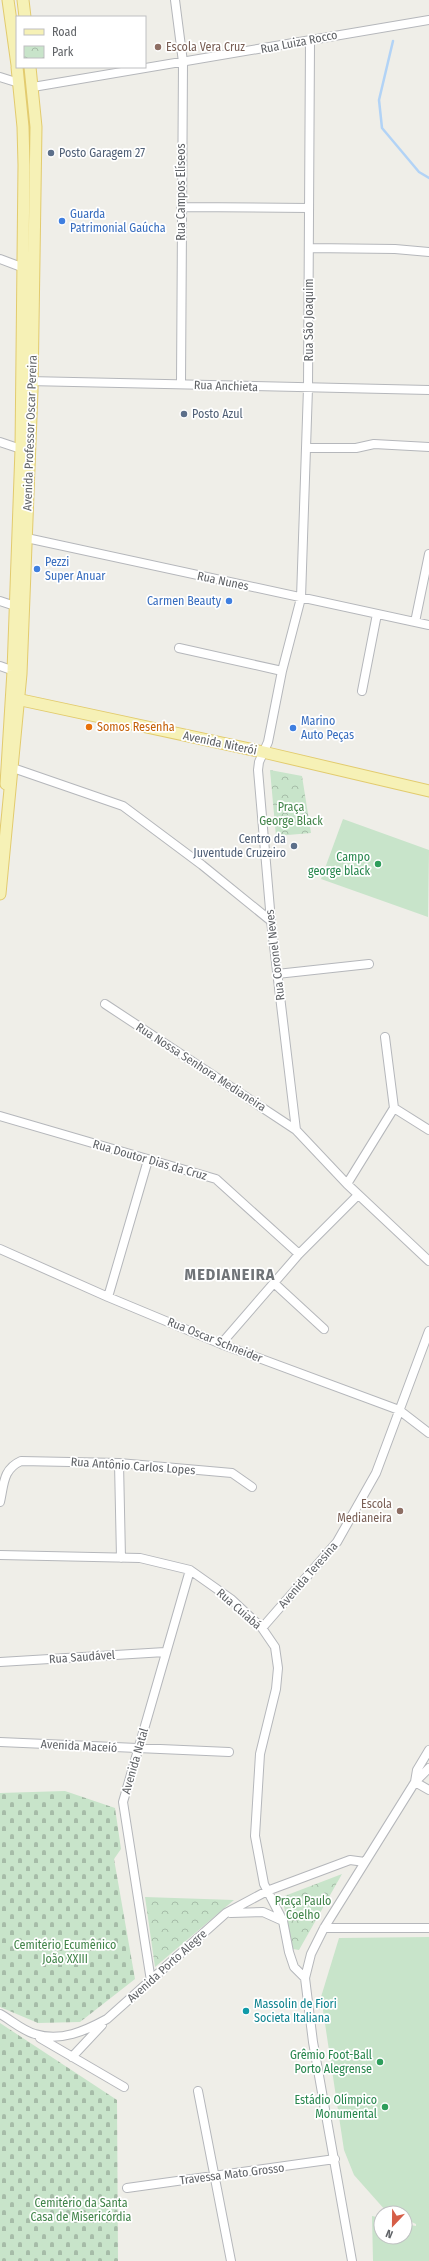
<svg xmlns="http://www.w3.org/2000/svg" width="429" height="2261" font-family="'Fira Sans Condensed',sans-serif">
<style>
.cemetery{fill:url(#cemetery-stones)}
.park{fill:url(#park-crowns)}
.pitch{fill:#c8e4ca}
.lines{fill:none;stroke-linecap:round;stroke-linejoin:round}
.stream{stroke:#b2d3f6;stroke-width:2.5}
.minor-casing{stroke:#b5b7bb;stroke-width:10}
.major-casing{stroke:#e2cb6e;stroke-width:13}
.minor{stroke:#fff;stroke-width:8}
.major{stroke:#f6f1b6;stroke-width:11}
.education-dot{fill:#8d6e63;stroke:#fff;stroke-width:1.5}
.service-dot{fill:#5c6f8a;stroke:#fff;stroke-width:1.5}
.shop-dot{fill:#3f7fe0;stroke:#fff;stroke-width:1.5}
.food-dot{fill:#e8710a;stroke:#fff;stroke-width:1.5}
.leisure-dot{fill:#2e9e5b;stroke:#fff;stroke-width:1.5}
.culture-dot{fill:#0f9aa8;stroke:#fff;stroke-width:1.5}
.labels{text-anchor:middle;dominant-baseline:central;stroke-width:3.5;stroke-linejoin:round;paint-order:stroke}
.street-label{font-size:12px;fill:#5f6266;stroke:#fff}
.education-label{font-size:12px;fill:#785e54;stroke:#fff;text-anchor:start}
.service-label{font-size:12px;fill:#4e5e75;stroke:#fff;text-anchor:start}
.shop-label{font-size:12px;fill:#366cbe;stroke:#fff;text-anchor:start}
.food-label{font-size:12px;fill:#c56008;stroke:#fff;text-anchor:start}
.park-label{font-size:12px;fill:#418449;stroke:#fff}
.leisure-label{font-size:12px;fill:#27864d;stroke:#fff;text-anchor:end}
.culture-label{font-size:12px;fill:#0d838f;stroke:#fff;text-anchor:start}
.district-label{font-size:16px;font-weight:bold;letter-spacing:1px;fill:#707478;stroke:#fff}
</style>
<defs>
<pattern id="cemetery-stones" width="16" height="16" patternUnits="userSpaceOnUse"><rect width="16" height="16" fill="#c8e4ca"/><path d="M2 7V4a2 2 0 0 1 4 0v3zM10 15v-3a2 2 0 0 1 4 0v3z" fill="#a6bca8"/></pattern>
<pattern id="park-crowns" width="20" height="18" patternUnits="userSpaceOnUse"><rect width="20" height="18" fill="#c8e4ca"/><path d="M2 6a3 3 0 1 1 6 0M12 15a3 3 0 1 1 6 0" fill="none" stroke="#a6bca8"/></pattern>
</defs>
<rect width="100%" height="100%" fill="#efeee8"/>
<path class="cemetery" d="M65 1791 115 1808 121 1849 114 1859 135 1979 80 2022 38 2023 0 2007V1793Z
M0 2023 117 2100 118 2261H0Z"/>
<path class="park" d="M270 770 302 776 311 833 276 836Z
M342 1874 299 1950 293 1949 282 1897Z
M145 1897 234 1900 155 1967Z"/>
<path class="pitch" d="M343 819 429 850 428 917 321 879Z
M429 1937V2261H373L372 2216 381 2218V2237H405V2224L416 2226V2224L405 2219V2213L386 2211 354 2175 344 2150 321 1997 339 1938Z"/>
<g class="lines">
<path class="stream" d="M393 41 379 100 382 128 419 172 429 178"/>
<g class="minor-casing">
<path id="minor" d="M175 0 183 62 181 384
M310 42 308 388 301 598 282 671 268 742 259 762 258 770 271 921 296 1130 347 1184 429 1261
M0 77 19 83
M33 87 429 20
M181 207 309 208
M309 248 395 249 429 252
M0 259 24 268
M28 381 429 390
M0 442 21 449
M306 448H356L374 444 429 447
M22 537 429 625
M0 601 15 606
M415 622 429 554
M179 648 282 671
M0 666 17 672
M362 691 377 614
M13 768 123 806 202 865 271 921
M277 974 369 964
M105 1004 296 1130
M394 1108 429 1130
M0 1116 216 1179 299 1254
M347 1184 394 1108 385 1037
M0 1249 108 1297 221 1344 399 1410 429 1433
M274 1283 324 1329
M108 1297 148 1160
M221 1344 299 1254 358 1195
M119 1463 121 1558
M0 1502C4 1484 3 1469 21 1461L119 1463 232 1473 252 1487
M0 1555 140 1558 190 1570 231 1599 262 1628 275 1647 278 1668 276 1689 260 1754 255 1836 264 1884 283 1921 289 1952 294 1967 305 1978
M262 1628 337 1542 376 1473 429 1331
M0 1662 165 1652
M0 1742 229 1752
M415 1782 417 1770 429 1750
M415 1782 429 1790
M231 1913 263 1912 283 1921
M324 1928H429
M151 1981 123 1802 190 1570
M0 2014C11 2020 23 2031 35 2034 61 2042 85 2031 107 2019L226 1913 267 1891 350 1860 365 1862
M40 2038 124 2087
M72 2057 102 2025
M198 2091 231 2261
M127 2188 335 2159
M352 2261 313 2042 305 1978 311 1954 324 1928 415 1782 429 1768"/>
</g>
<g class="major-casing">
<path id="major" d="M8 0 17 65
M23 0 25 17
M12 698 263 752 429 791
M6 784 13 671 21 449 24 165 23 127 17 67
M0 894 21 674 32 391 36 127 30 67"/>
</g>
<use href="#minor" class="minor"/>
<use href="#major" class="major"/>
</g>
<g class="education-dot">
<circle cx="158" cy="47" r="4"/>
<circle cx="400" cy="1511" r="4"/>
</g>
<g class="service-dot">
<circle cx="51" cy="153" r="4"/>
<circle cx="184" cy="414" r="4"/>
<circle cx="294" cy="846" r="4"/>
</g>
<g class="shop-dot">
<circle cx="62" cy="221" r="4"/>
<circle cx="37" cy="569" r="4"/>
<circle cx="229" cy="601" r="4"/>
<circle cx="293" cy="728" r="4"/>
</g>
<circle class="food-dot" cx="89" cy="727" r="4"/>
<g class="leisure-dot">
<circle cx="378" cy="864" r="4"/>
<circle cx="380" cy="2062" r="4"/>
<circle cx="385" cy="2107" r="4"/>
</g>
<circle class="culture-dot" cx="246" cy="2011" r="4"/>
<g class="labels">
<g class="street-label">
<text transform="translate(299 42) rotate(-11)">Rua Luiza Rocco</text>
<text transform="translate(181 192) rotate(-90)">Rua Campos Elíseos</text>
<text transform="translate(309 320) rotate(-90)">Rua São Joaquim</text>
<text transform="translate(226 386) rotate(2)">Rua Anchieta</text>
<text transform="translate(30 433) rotate(-88)">Avenida Professor Oscar Pereira</text>
<text transform="translate(223 581) rotate(12)">Rua Nunes</text>
<text transform="translate(220 743) rotate(12)">Avenida Niterói</text>
<text transform="translate(275 955) rotate(-97)">Rua Coronel Neves</text>
<text transform="translate(201 1067) rotate(33)">Rua Nossa Senhora Medianeira</text>
<text transform="translate(150 1160) rotate(16)">Rua Doutor Dias da Cruz</text>
<text transform="translate(215 1340) rotate(22)">Rua Oscar Schneider</text>
<text transform="translate(133 1466) rotate(4)">Rua Antônio Carlos Lopes</text>
<text transform="translate(308 1575) rotate(-49)">Avenida Teresina</text>
<text transform="translate(239 1609) rotate(41)">Rua Cuiabá</text>
<text transform="translate(82 1657) rotate(-4)">Rua Saudável</text>
<text transform="translate(79 1746) rotate(3)">Avenida Maceió</text>
<text transform="translate(135 1761) rotate(-74)">Avenida Natal</text>
<text transform="translate(167 1966) rotate(-42)">Avenida Porto Alegre</text>
<text transform="translate(232 2174) rotate(-7)">Travessa Mato Grosso</text>
</g>
<g class="education-label">
<text x="166" y="47">Escola Vera Cruz</text>
<text x="392" y="1504" text-anchor="end">Escola<tspan x="392" dy="14">Medianeira</tspan></text>
</g>
<g class="service-label">
<text x="59" y="153">Posto Garagem 27</text>
<text x="192" y="414">Posto Azul</text>
<text x="286" y="839" text-anchor="end">Centro da<tspan x="286" dy="14">Juventude Cruzeiro</tspan></text>
</g>
<g class="shop-label">
<text x="70" y="214">Guarda<tspan x="70" dy="14">Patrimonial Gaúcha</tspan></text>
<text x="45" y="562">Pezzi<tspan x="45" dy="14">Super Anuar</tspan></text>
<text x="221" y="601" text-anchor="end">Carmen Beauty</text>
<text x="301" y="721">Marino<tspan x="301" dy="14">Auto Peças</tspan></text>
</g>
<g class="food-label">
<text x="97" y="727">Somos Resenha</text>
</g>
<g class="park-label">
<text x="291" y="807">Praça<tspan x="291" dy="14">George Black</tspan></text>
<text x="303" y="1901">Praça Paulo<tspan x="303" dy="14">Coelho</tspan></text>
<text x="65" y="1945">Cemitério Ecumênico<tspan x="65" dy="14">João XXIII</tspan></text>
<text x="81" y="2203">Cemitério da Santa<tspan x="81" dy="14">Casa de Misericórdia</tspan></text>
</g>
<g class="leisure-label">
<text x="370" y="857">Campo<tspan x="370" dy="14">george black</tspan></text>
<text x="372" y="2055">Grêmio Foot-Ball<tspan x="372" dy="14">Porto Alegrense</tspan></text>
<text x="377" y="2100">Estádio Olímpico<tspan x="377" dy="14">Monumental</tspan></text>
</g>
<g class="culture-label">
<text x="254" y="2004">Massolin de Fiori<tspan x="254" dy="14">Societa Italiana</tspan></text>
</g>
<g class="district-label">
<text x="230" y="1274">MEDIANEIRA</text>
</g>
</g>
<rect x="16" y="16" width="130" height="52" fill="#ffffff" stroke="#bfc0c2"/>
<rect x="24" y="29" width="20" height="6" fill="#f6f1b6" stroke="#bfc0c2"/>
<text x="52" y="36" font-size="12" fill="#5f6266">Road</text>
<rect x="24" y="46" width="20" height="12" fill="url(#park-crowns)" stroke="#bfc0c2"/>
<text x="52" y="56" font-size="12" fill="#5f6266">Park</text>
<g transform="translate(393 2225) rotate(202)"><circle r="19" fill="#ffffff" stroke="#bfc0c2"/>
<path d="M0-3L7 15L0 10L-7 15Z" fill="#d65e47"/>
<text y="-6" font-size="11" font-weight="bold" text-anchor="middle" fill="#5f6266">N</text>
</g>
</svg>
